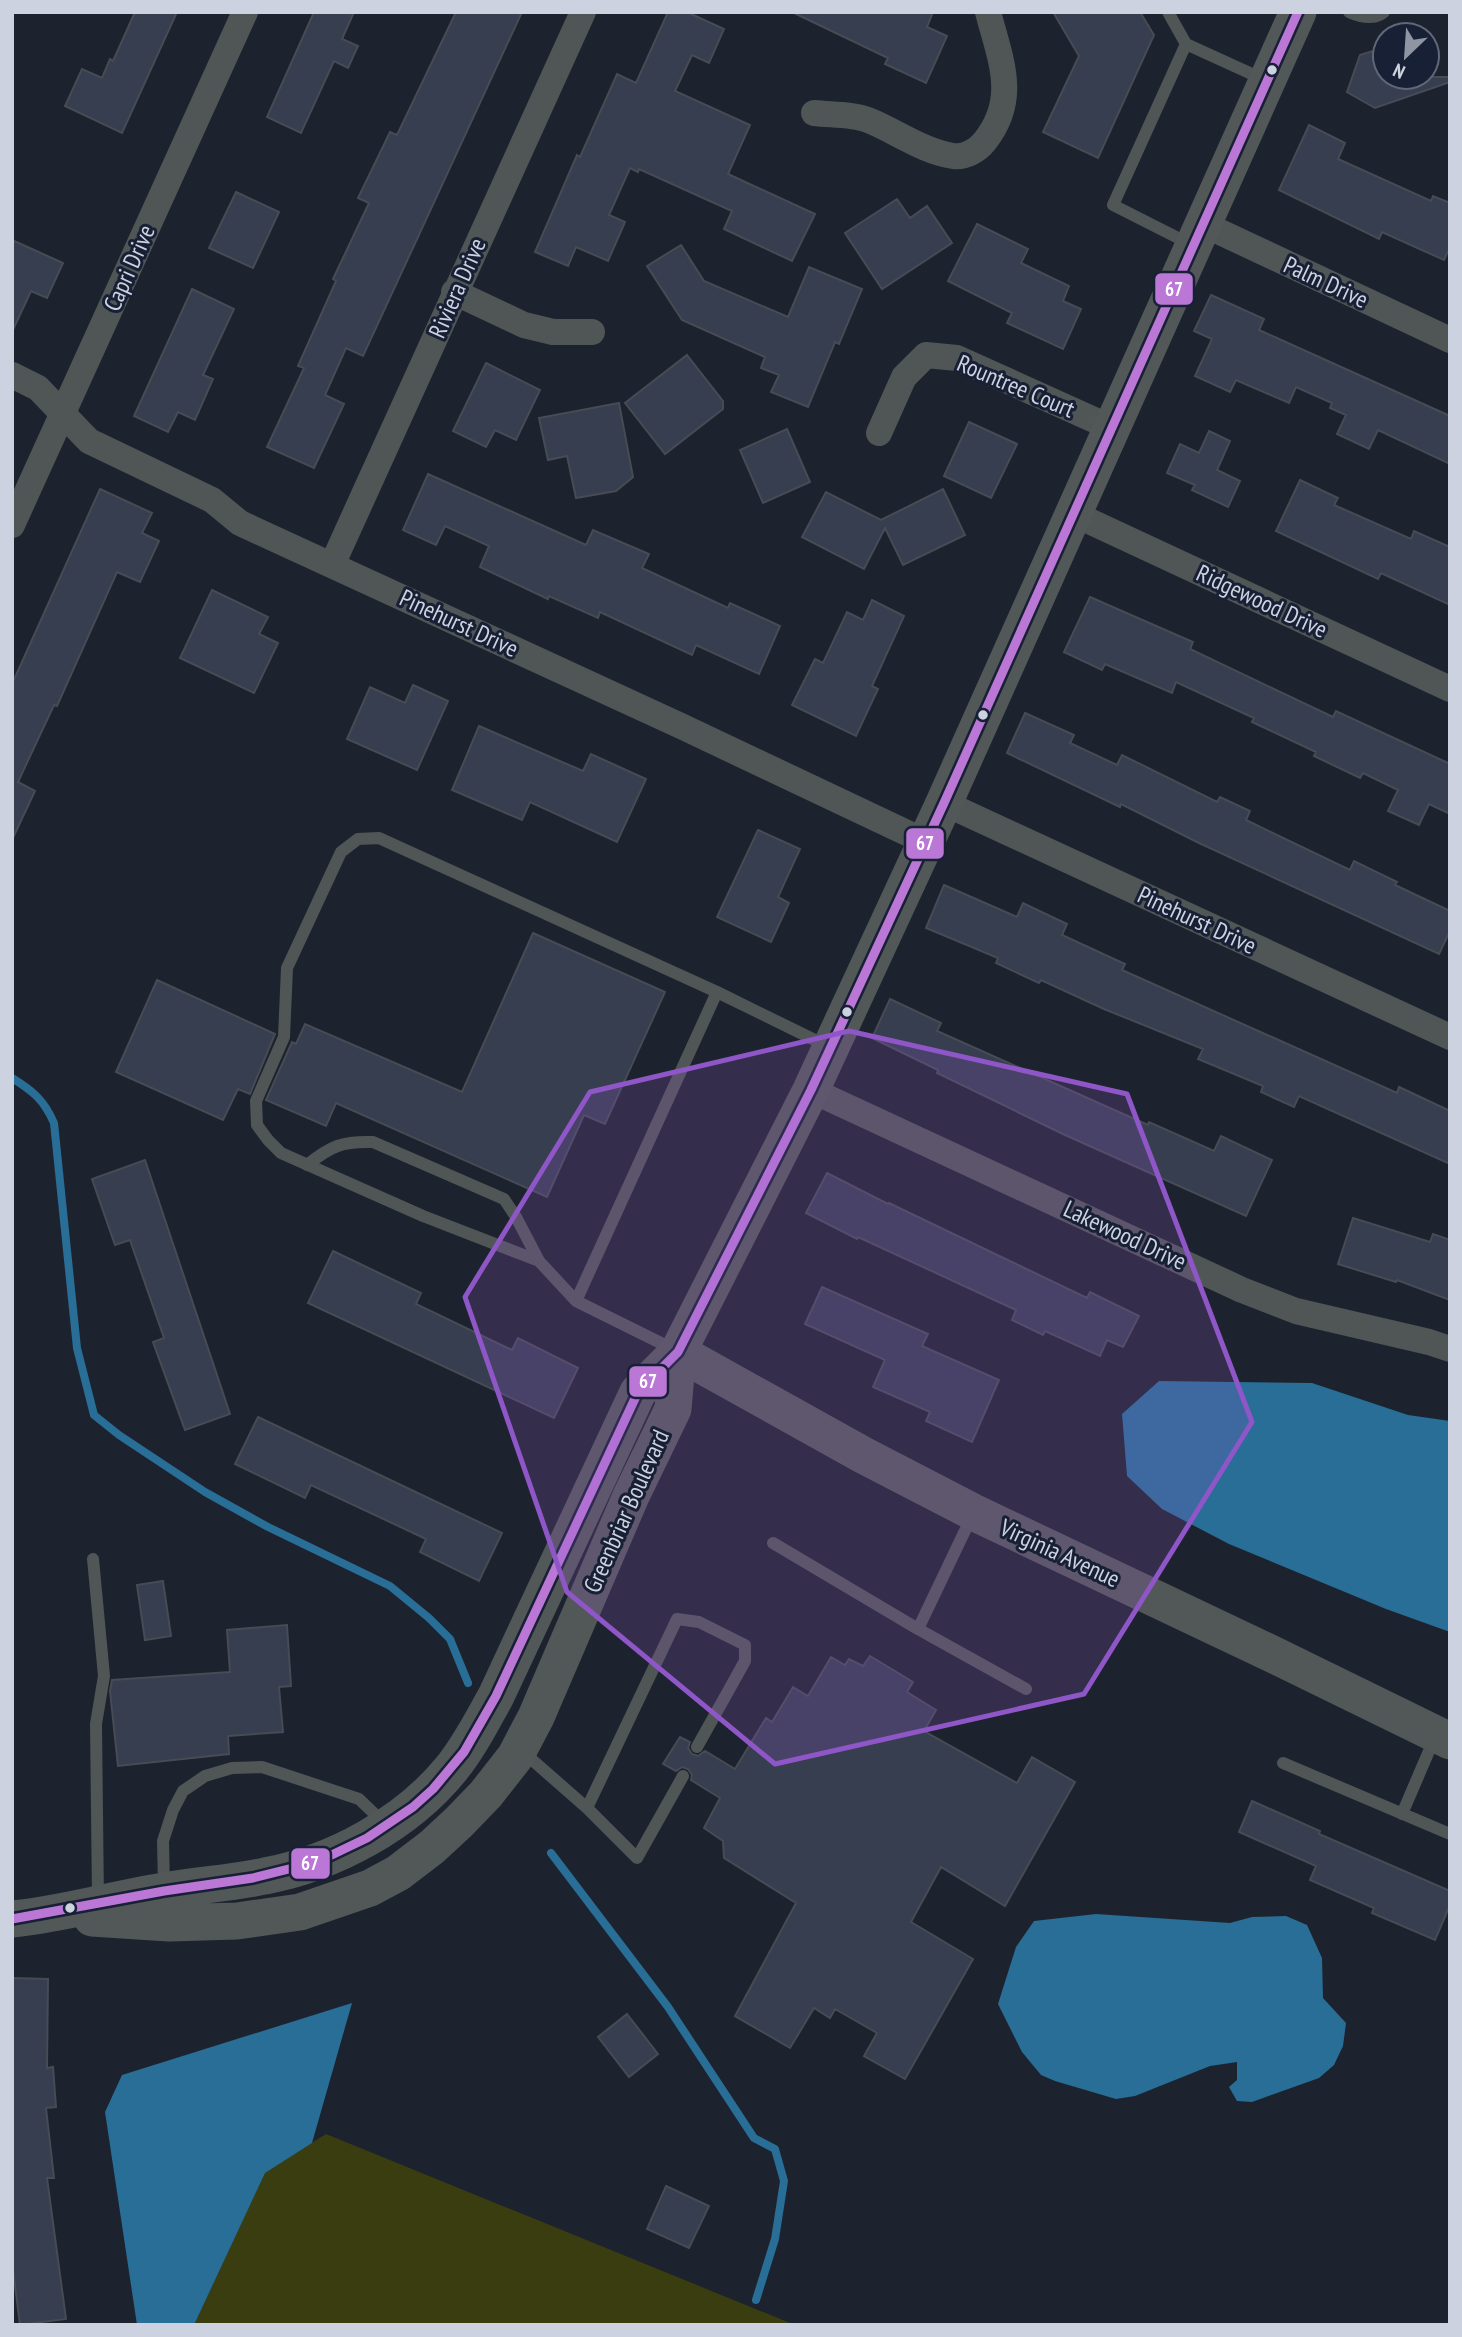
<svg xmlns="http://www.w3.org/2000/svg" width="1462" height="2337" font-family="'PT Sans Narrow',sans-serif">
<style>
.green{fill:#3a3d10}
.water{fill:#286e96}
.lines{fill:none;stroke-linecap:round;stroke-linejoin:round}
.stream{stroke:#286e96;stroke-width:8}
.building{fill:#373e50;stroke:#464b54;stroke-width:2}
.lane{stroke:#505556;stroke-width:12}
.street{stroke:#505556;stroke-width:26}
.secondary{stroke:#525858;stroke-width:37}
.bus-1-casing{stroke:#172034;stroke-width:14}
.bus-1{stroke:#ba77d6;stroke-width:9}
.marked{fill:#8f56c7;fill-opacity:0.2;stroke:#8f56c7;stroke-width:5;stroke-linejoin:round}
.bus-dot{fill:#ccd2e0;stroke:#172034;stroke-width:2.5}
.labels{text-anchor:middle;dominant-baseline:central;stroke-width:6;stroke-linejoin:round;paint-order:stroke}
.street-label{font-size:24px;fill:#ccd2e0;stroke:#172034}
.line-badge{stroke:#172034;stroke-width:2.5}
.badge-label{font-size:19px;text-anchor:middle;font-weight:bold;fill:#fff}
</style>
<rect width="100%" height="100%" fill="#1d232e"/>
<path class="green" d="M326 2134 795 2325H194L265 2172Z"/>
<path class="water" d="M1159 1381 1312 1383 1408 1415 1450 1421V1632L1386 1609 1229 1544 1162 1509 1127 1476 1122 1414Z
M1096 1914 1230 1923 1252 1917 1286 1916 1307 1925 1322 1958 1323 1998 1346 2023 1343 2046 1334 2065 1319 2078 1252 2102 1237 2101 1229 2087 1237 2080V2062L1210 2066 1135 2096 1116 2099 1055 2081 1041 2075 1022 2052 998 2004 1016 1947 1034 1921Z
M352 2003 312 2143 265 2173 194 2325H137L105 2112 122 2075Z"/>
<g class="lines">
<path class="stream" d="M12 1078C33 1091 44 1100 54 1123L77 1348 94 1415 119 1435 205 1492 268 1527 390 1586 429 1618 450 1639 468 1683
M551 1853 668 2007 754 2138 775 2149 784 2181 775 2239 756 2300"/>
</g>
<path class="building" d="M135 12H177L122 133 65 106 82 69 102 78 110 59 113 61Z
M314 12H354L342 39 358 46 348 68 334 61 301 133 267 117Z
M456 12H522L363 356 346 348 325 395 344 404 314 468 267 447 304 368 298 366 336 281 333 279 369 203 358 198 390 132 397 135Z
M668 12H687L724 29 709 63 692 55 675 91 750 125 728 174 815 214 792 261 724 229 732 211 639 169 638 172 630 168 609 215 625 222 608 261 576 247 568 266 535 252 577 155 580 157 617 74 636 83Z
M792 12H933L927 27 947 36 926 83 885 64 888 58Z
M1053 12H1140L1154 35 1098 158 1043 132 1079 56Z
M1385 47V77H1450V82L1375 108 1347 92 1360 55Z
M1309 125 1345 143 1338 159 1431 201 1433 196 1450 203V247L1444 260 1382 232 1379 239 1279 190Z
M236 192 279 212 253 268 209 248Z
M897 199 910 218 927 206 952 243 882 289 845 233Z
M977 224 1028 249 1021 263 1069 286 1063 301 1081 309 1063 349 1007 323 1012 313 948 281Z
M12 240 63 263 47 298 31 291 12 332Z
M681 245 704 281 788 317 809 267 862 289 839 344 835 342 808 407 771 392 779 375 761 368 765 357 682 320 647 266Z
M192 289 234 309 203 375 213 379 195 420 178 412 168 432 134 416Z
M1211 295 1264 319 1259 330 1450 416V464L1378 430 1369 449 1337 434 1346 415 1330 408 1332 403 1296 387 1289 403 1236 380 1230 392 1195 376 1212 339 1194 331Z
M687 355 723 401V409L665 454 625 403Z
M486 363 540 390 516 440 495 430 486 447 453 431Z
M619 403 633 477 616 491 576 498 567 456 548 460 539 418Z
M969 422 1017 444 991 498 944 476Z
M787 429 810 482 763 503 740 450Z
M1209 431 1230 441 1217 470 1240 481 1228 507 1192 490 1195 485 1167 473 1180 444 1199 453Z
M428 474 586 545 593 530 649 554 642 568 728 608 730 603 780 626 759 674 696 645 692 655 600 612 598 618 549 596 548 599 480 567 489 546 445 526 436 545 403 530Z
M1300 480 1338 498 1334 505 1411 539 1414 531 1450 547V605L1381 573 1378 579 1276 531Z
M100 489 152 513 142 533 159 541 140 582 117 572 57 706 54 705 18 782 35 791 12 840V684Z
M943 489 965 535 903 565 885 528 864 569 802 537 826 492 881 520Z
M212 590 268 617 259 634 278 643 254 693 180 658Z
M1090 597 1193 642 1190 649 1333 717 1336 711 1450 764V814L1429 804 1419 825 1388 811 1398 790 1363 773 1360 778 1314 756 1316 752 1252 722 1254 718 1176 682 1172 693 1105 664 1102 670 1064 652Z
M872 600 904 616 872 686 878 689 856 736 792 705 815 659 823 663 847 612 863 620Z
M413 685 448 701 417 770 347 739 370 687 405 703Z
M1025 713 1074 735 1070 743 1117 765 1122 755 1217 802 1220 797 1250 811 1246 820 1350 870 1354 861 1397 882 1395 885 1450 911V931L1439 954 1199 843 1121 804 1120 807 1007 753Z
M479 726 583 771 591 754 646 779 617 842 530 802 522 820 452 790Z
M758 830 800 849 778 897 789 903 771 942 717 917Z
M944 885 1017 917 1023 903 1067 924 1062 935 1125 964 1122 970 1397 1093 1399 1087 1450 1111V1164L1299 1096 1294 1107 1261 1092 1263 1086 1198 1059 1203 1049 1104 1009 1041 980 1039 983 996 963 998 958 926 928Z
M533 933 665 992 605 1124 584 1115 547 1197 336 1103 326 1126 266 1100 292 1042 296 1044 305 1024 462 1092Z
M157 980 275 1034 250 1094 238 1089 223 1120 116 1072Z
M890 999 941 1023 937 1031 1148 1125 1149 1122 1214 1151 1221 1136 1272 1160 1246 1216 1065 1135 937 1073 938 1070 872 1038Z
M145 1160 230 1414 185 1430 153 1342 164 1338 130 1240 115 1245 92 1179Z
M827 1173 888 1204 889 1203 1087 1298 1090 1292 1139 1316 1123 1347 1107 1340 1100 1356 1045 1331 1043 1335 1012 1320 1016 1310 858 1237 857 1239 806 1213Z
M1353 1218 1430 1242 1433 1234 1450 1240V1300L1397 1280 1396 1282 1338 1264Z
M333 1251 421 1293 416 1304 512 1350 518 1338 578 1368 554 1418 308 1303Z
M822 1287 928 1334 922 1346 999 1380 972 1442 926 1421 930 1412 873 1387 885 1360 805 1324Z
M258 1417 502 1533 479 1581 420 1552 426 1539 311 1485 305 1498 235 1464Z
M163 1581 171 1636 145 1640 137 1585Z
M287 1625 291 1686 279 1687 283 1732 228 1736 229 1754 118 1766 110 1691 112 1680 230 1672 227 1630Z
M870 1656 913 1682 907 1692 936 1710 924 1731 1017 1783 1032 1757 1075 1782 1005 1906 941 1867 911 1922 973 1959 905 2079 864 2056 877 2033 835 2009 830 2018 814 2008 790 2048 735 2016 796 1903 724 1858 723 1841 704 1828 720 1798 691 1780 692 1775 688 1769 682 1767 676 1771 663 1764 680 1737 690 1742 688 1748 692 1754 698 1756 705 1751 735 1769 766 1718 772 1722 793 1687 808 1696 831 1657 845 1665 849 1659 863 1666Z
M1252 1801 1320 1831 1319 1834 1450 1891V1905L1435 1940 1372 1913 1374 1908 1310 1880 1316 1866 1239 1832Z
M12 1978 48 1979 47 2068 53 2067 56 2107 46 2108 54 2178H47L66 2319 20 2325 12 2262Z
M627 2014 658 2054 629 2077 598 2037Z
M666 2186 709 2206 689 2248 647 2229Z"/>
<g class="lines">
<path class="lane" d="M1168 12 1186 44 1113 205 1190 244
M1349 12C1360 17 1374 20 1384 12
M1186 44 1265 80
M307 1165C331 1146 342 1141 373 1142L504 1199 516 1217 539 1261
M576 1301 539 1261 423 1216 281 1153 268 1140 257 1125 256 1101 284 1037 287 968 341 852 358 839 379 838 717 992 827 1046
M675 1350 576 1301 717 992
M773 1543 918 1629 972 1516
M93 1559 104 1676 96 1724 98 1901
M918 1629 1026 1689
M522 1751 587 1808 677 1619 699 1622 745 1645V1661L697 1747
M1283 1763 1450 1834
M587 1808 637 1858 683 1776
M1402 1814 1435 1737
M164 1887 163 1841 173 1810 183 1791 205 1776 232 1768 262 1767 359 1799 384 1823"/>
<path class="street" d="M814 113C831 115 853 114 868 120 896 131 922 151 953 156 965 158 978 150 985 141 1019 98 1000 59 988 12
M1203 224 1450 340
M454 292 524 325 553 332H592
M12 375 38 388 89 441 212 500 240 523 681 726 926 842
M879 433 904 377 926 355 957 358 1112 428
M1074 514 1450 689
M12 525 245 12
M332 565 583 12
M944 803 1450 1037
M811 1090 1242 1290 1296 1311 1429 1342 1450 1349"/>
<path class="secondary" d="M678 1352 863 1455 973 1512 1270 1653 1450 1741
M92 1918 169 1923 237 1921 300 1912 370 1888 398 1873 432 1847 459 1822 486 1794 515 1757 536 1717 631 1496 673 1409 678 1352
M12 1919C64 1914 113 1899 164 1891 198 1885 232 1883 265 1876 334 1863 406 1824 451 1769 469 1747 482 1721 496 1696L638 1392 678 1352 811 1090 944 803 1298 12"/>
<g class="bus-1-casing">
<path id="bus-1" d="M12 1919 164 1891 253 1878 317 1862 367 1838 413 1807 433 1789 464 1752 496 1696 638 1392 678 1352 811 1090 944 803 1298 12"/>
</g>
<use href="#bus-1" class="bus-1"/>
</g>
<path class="marked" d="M849 1031 1127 1094 1252 1422 1084 1694 775 1764 567 1592 465 1297 590 1092Z"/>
<g class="bus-dot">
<circle cx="1272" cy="70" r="6"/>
<circle cx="983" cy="715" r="6"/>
<circle cx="847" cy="1012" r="6"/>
<circle cx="70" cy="1908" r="6"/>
</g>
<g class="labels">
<g class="street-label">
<text transform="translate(129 268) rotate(-66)">Capri Drive</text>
<text transform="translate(1326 282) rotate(25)">Palm Drive</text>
<text transform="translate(457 288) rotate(-66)">Riviera Drive</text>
<text transform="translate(1016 386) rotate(23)">Rountree Court</text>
<text transform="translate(1262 601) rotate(25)">Ridgewood Drive</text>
<text transform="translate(459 623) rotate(25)">Pinehurst Drive</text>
<text transform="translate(1197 920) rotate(25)">Pinehurst Drive</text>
<text transform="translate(1125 1235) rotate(25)">Lakewood Drive</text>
<text transform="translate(626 1511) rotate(-66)">Greenbriar Boulevard</text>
<text transform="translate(1060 1553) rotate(25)">Virginia Avenue</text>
</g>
</g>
<g class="line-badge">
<rect x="1154" y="272" width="40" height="34" rx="7" fill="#ba77d6"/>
<rect x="905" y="827" width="40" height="33" rx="7" fill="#ba77d6"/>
<rect x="628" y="1365" width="40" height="33" rx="7" fill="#ba77d6"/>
<rect x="290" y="1847" width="41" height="33" rx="7" fill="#ba77d6"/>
</g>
<g class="badge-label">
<text x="1174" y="296">67</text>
<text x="925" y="850">67</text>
<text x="648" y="1388">67</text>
<text x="310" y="1870">67</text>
</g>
<rect width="1462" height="2337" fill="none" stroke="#ccd2e0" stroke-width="28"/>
<g transform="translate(1406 56) rotate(205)"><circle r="33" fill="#172034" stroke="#5f6779" stroke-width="2"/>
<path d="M0-5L12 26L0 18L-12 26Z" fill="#8f95a2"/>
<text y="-10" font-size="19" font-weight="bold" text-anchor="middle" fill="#ccd2e0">N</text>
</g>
</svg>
